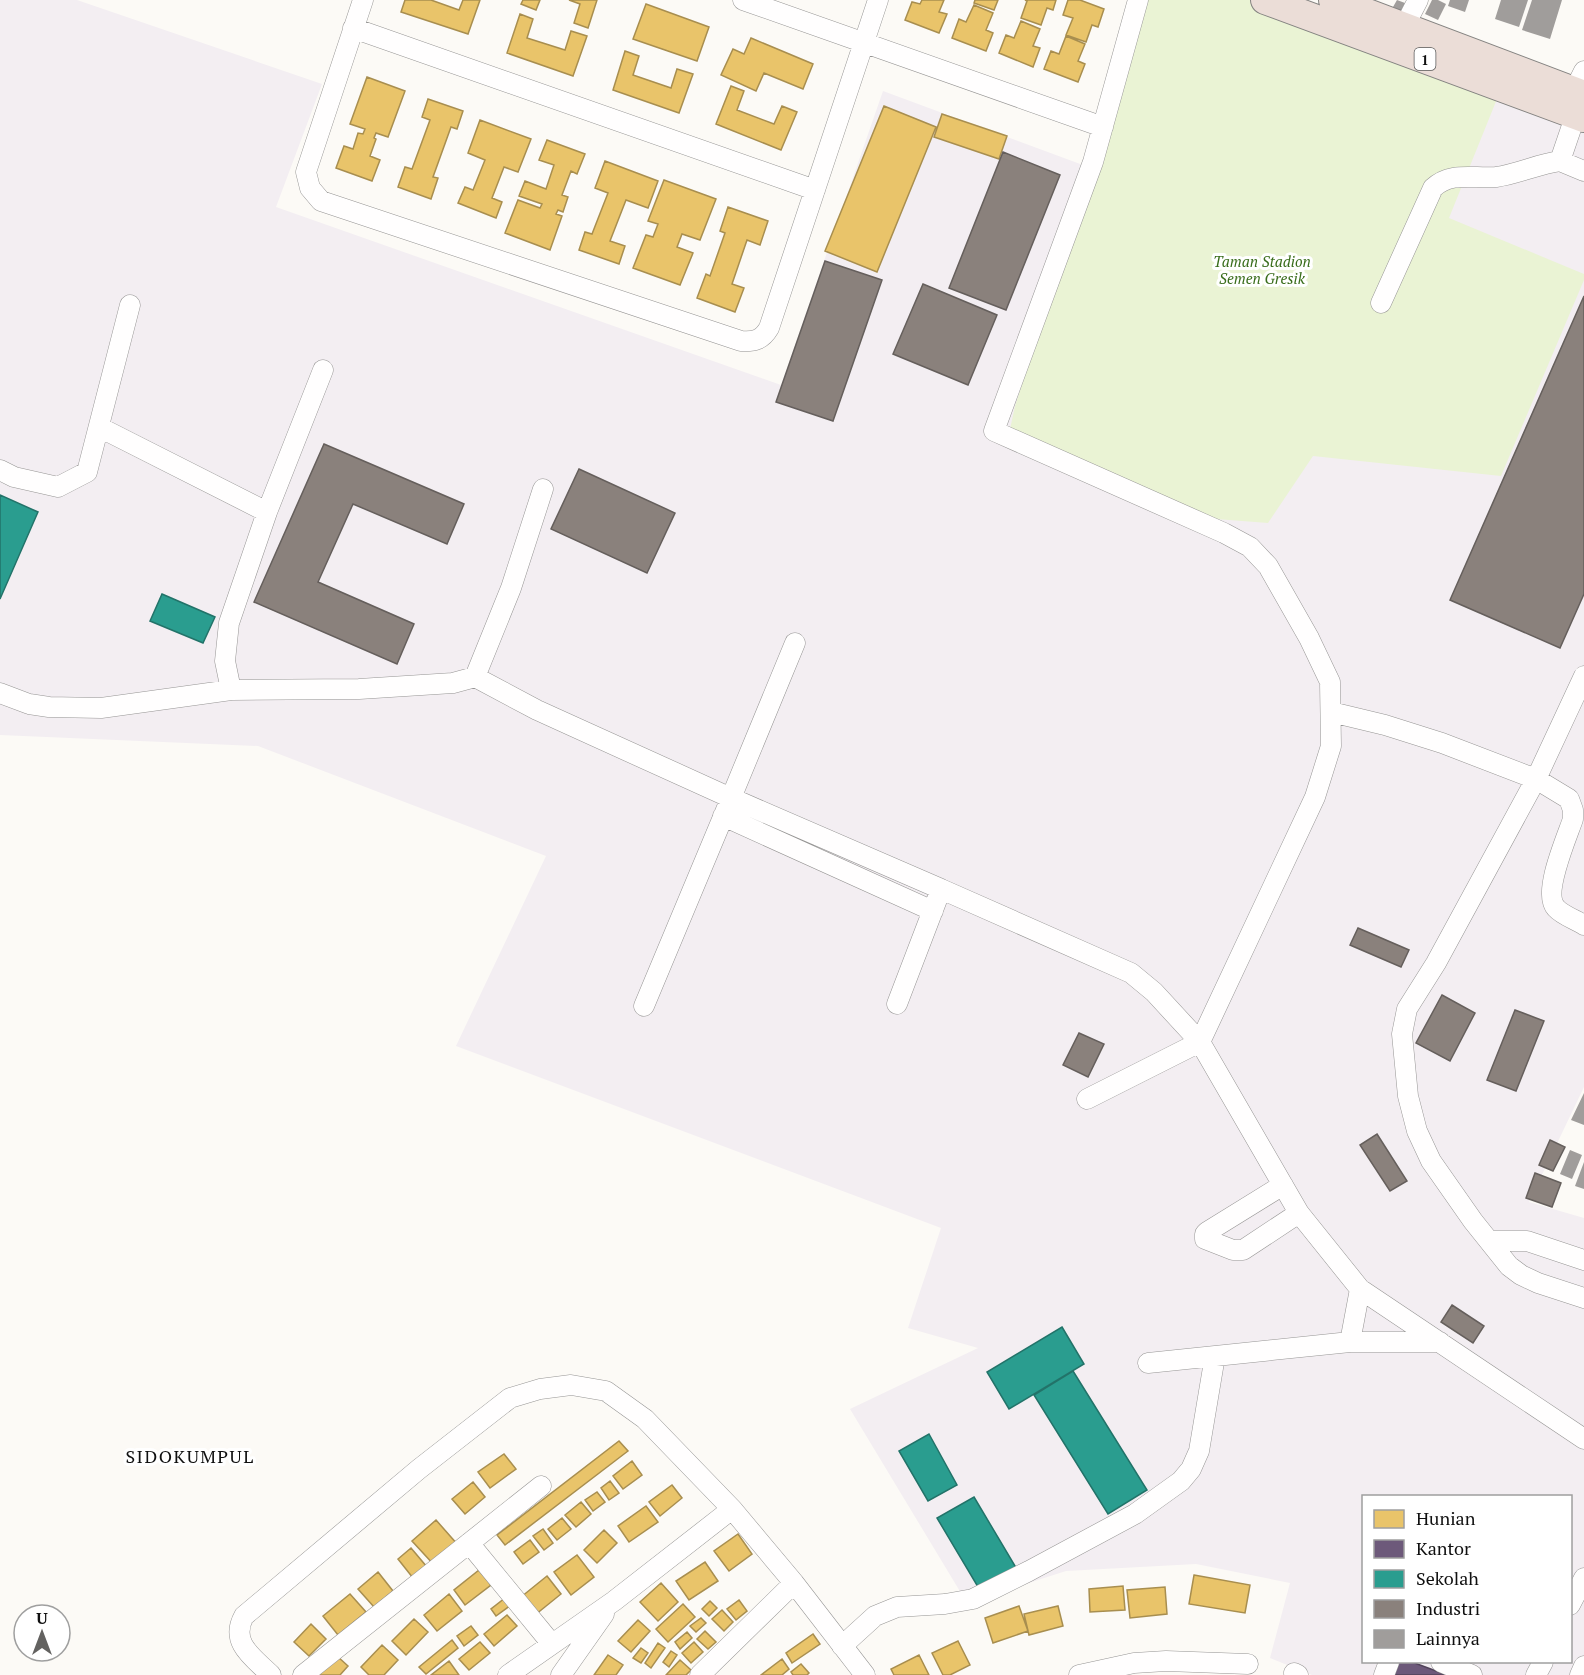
<svg xmlns="http://www.w3.org/2000/svg" width="1584" height="1675" font-family="'PT Serif',serif">
<style>
.industrial{fill:#f3eef2;fill-rule:evenodd}
.green{fill:#eaf3d4}
.homes{fill:#e9c46a;stroke:#a88e4f;stroke-width:1.5}
.offices{fill:#6d597a;stroke:#51435a;stroke-width:1.5}
.schools{fill:#2a9d8f;stroke:#227369;stroke-width:1.5}
.industry{fill:#8a817c;stroke:#655f5c;stroke-width:1.5}
.building{fill:#a09d9b}
.lines{fill:none;stroke-linecap:round;stroke-linejoin:round}
.minor-casing{stroke:#969594;stroke-width:21}
.highway-casing{stroke:#848381;stroke-width:30}
.minor{stroke:#fffefe;stroke-width:20}
.highway{stroke:#ebddd7;stroke-width:28}
.labels{text-anchor:middle;dominant-baseline:central;stroke-width:6;stroke-linejoin:round;paint-order:stroke}
.shield{fill:#fff;stroke:#585858;stroke-width:1.5}
.shield-label{font-size:14px;font-weight:bold;fill:#101010}
.park-label{font-size:15px;font-style:italic;fill:#396d1b;stroke:#fff}
.quarter-label{font-size:18px;letter-spacing:1.5px;fill:#101010;stroke:#fff}
</style>
<rect width="100%" height="100%" fill="#fcfaf6"/>
<path class="industrial" d="M0 0H77L322 84 276 207 781 385 883 91 1091 168 1145 0 1584 123V1087L1529 1202 1584 1218V1675H1312L1270 1658 1290 1583 1196 1564 1066 1571 1016 1587 970 1608 850 1409 978 1348 908 1328 941 1228 456 1046 546 856 258 746 0 735ZM1364 1496H1570V1662H1364Z"/>
<path class="green" d="M1145 0H1266L1501 89 1449 218 1584 274V280L1501 476 1313 456 1268 523 1216 519 1010 429 1015 406Z"/>
<path class="homes" d="M405 0H431L459 10 463 0H480L468 34 401 12Z
M523 0H540L536 10 521 4Z
M569 0H597L588 28 574 23 580 4Z
M922 0H944L939 12 947 14 939 33 905 20 912 2 920 4Z
M975 0H998L994 10 974 3Z
M1025 0H1056L1053 10 1047 8 1041 25 1021 18 1027 1Z
M1068 0H1080L1104 9 1098 27 1092 25 1086 42 1066 35 1073 18 1063 15Z
M646 4 709 27 697 61 633 39Z
M974 5 993 13 986 30 993 33 986 51 952 38 959 19 966 22Z
M520 14 533 19 527 38 565 50 571 31 587 36 573 76 507 53Z
M1021 21 1040 29 1033 46 1040 48 1033 67 999 53 1006 35 1014 38Z
M1066 36 1085 44 1078 61 1085 64 1078 82 1044 69 1051 51 1059 54Z
M751 38 813 64 803 89 764 73 756 91 721 75 733 49 744 54Z
M625 51 639 56 633 75 671 88 677 69 693 74 679 113 613 90Z
M367 77 405 91 388 137 376 133 374 138 376 139 370 156 380 160 372 181 336 168 344 146 353 149 358 133 363 134 365 129 350 124Z
M731 86 744 91 737 110 774 124 782 106 797 112 781 150 716 124Z
M428 99 463 111 457 129 451 127 433 177 438 178 431 199 398 187 405 167 412 169 430 120 422 117Z
M884 106 936 127 877 272 825 251Z
M942 114 1007 136 999 159 934 137Z
M480 120 531 139 518 172 504 167 492 198 502 202 496 218 458 203 465 187 473 190 485 160 468 153Z
M547 140 585 154 577 174 571 171 562 195 568 197 563 212 558 210 556 214 562 216 550 250 505 233 518 200 540 208 542 204 519 196 525 181 546 189 554 165 539 160Z
M605 161 658 181 648 208 626 200 610 241 625 246 619 264 579 250 585 232 592 234 608 193 595 188Z
M664 180 716 199 700 240 682 234 677 247 693 253 680 285 633 268 646 235 653 237 658 224 648 221Z
M728 207 768 221 760 245 747 240 732 284 744 288 735 312 697 298 706 274 710 276 725 233 720 231Z
M619 1441 628 1451 505 1545 497 1535Z
M504 1454 516 1469 490 1488 478 1472Z
M632 1461 642 1475 623 1489 613 1476Z
M610 1481 619 1493 609 1500 601 1488Z
M473 1482 485 1497 465 1514 452 1499Z
M672 1485 682 1498 660 1516 649 1502Z
M597 1492 605 1502 593 1511 585 1500Z
M581 1502 591 1514 576 1527 565 1515Z
M646 1506 658 1522 629 1542 618 1526Z
M562 1518 571 1529 557 1540 548 1529Z
M436 1520 458 1545 435 1566 412 1541Z
M543 1529 553 1543 544 1550 533 1536Z
M604 1530 617 1543 597 1563 584 1550Z
M738 1534 752 1554 729 1571 714 1551Z
M530 1540 539 1552 523 1564 514 1552Z
M411 1548 427 1567 413 1578 398 1559Z
M577 1555 594 1577 571 1595 554 1572Z
M705 1562 718 1581 689 1600 676 1581Z
M479 1570 491 1585 465 1605 454 1590Z
M378 1572 393 1591 374 1607 358 1589Z
M1194 1575 1250 1585 1245 1613 1189 1604Z
M547 1576 561 1594 535 1615 521 1597Z
M661 1583 678 1602 658 1621 640 1602Z
M1123 1586 1125 1610 1090 1612 1089 1589Z
M1165 1587 1167 1614 1130 1618 1127 1590Z
M350 1594 366 1612 338 1635 323 1616Z
M449 1594 462 1611 437 1631 424 1615Z
M505 1598 511 1605 496 1616 491 1609Z
M739 1600 747 1611 736 1620 727 1609Z
M710 1601 717 1608 709 1616 702 1609Z
M683 1604 695 1617 668 1642 656 1629Z
M1019 1606 1028 1631 993 1643 985 1618Z
M1058 1606 1063 1626 1029 1635 1024 1614Z
M722 1610 733 1622 724 1631 712 1619Z
M507 1615 517 1626 494 1646 484 1634Z
M701 1618 706 1623 696 1632 690 1626Z
M414 1619 428 1632 406 1655 392 1641Z
M638 1620 650 1631 631 1652 618 1641Z
M311 1624 326 1639 309 1656 294 1642Z
M471 1626 478 1635 464 1646 457 1636Z
M705 1631 716 1642 708 1649 697 1639Z
M687 1632 692 1638 680 1649 675 1642Z
M813 1634 820 1644 792 1663 786 1653Z
M452 1640 458 1648 426 1674 419 1667Z
M958 1641 970 1665 950 1675H943L932 1653Z
M480 1642 490 1653 469 1670 459 1659Z
M694 1642 703 1652 691 1663 682 1653Z
M658 1643 665 1648 651 1668 645 1663Z
M382 1645 398 1660 384 1675H369L361 1667Z
M641 1648 648 1653 641 1663 633 1658Z
M671 1651 677 1655 669 1667 663 1662Z
M608 1655 623 1665 616 1675H594Z
M919 1655 929 1675H894L891 1669Z
M337 1656 348 1666 340 1675H318Z
M782 1659 789 1669 782 1675H761Z
M680 1660 691 1670 686 1675H666Z
M449 1661 459 1675H431Z
M801 1664 809 1673 807 1675H793L791 1672Z"/>
<path class="offices" d="M1393 1662H1412L1447 1675H1388Z"/>
<path class="schools" d="M0 495 38 512 0 599Z
M162 594 215 617 203 643 150 621Z
M1062 1327 1084 1364 1009 1409 987 1372Z
M1073 1371 1147 1490 1108 1514 1034 1395Z
M929 1434 957 1485 928 1501 899 1451Z
M974 1497 1018 1571 981 1592 937 1518Z"/>
<path class="industry" d="M1003 152 1060 175 1006 310 949 288Z
M825 261 882 280 833 421 776 402Z
M923 284 997 315 968 385 893 354Z
M1584 296V594L1560 648 1450 600Z
M324 444 464 504 447 544 353 504 318 582 414 624 397 664 254 602Z
M579 469 675 513 647 573 551 529Z
M1358 928 1409 950 1401 967 1350 945Z
M1442 995 1475 1013 1450 1061 1416 1043Z
M1515 1010 1544 1021 1516 1091 1487 1080Z
M1079 1033 1104 1044 1088 1077 1063 1065Z
M1377 1134 1407 1181 1390 1191 1360 1145Z
M1550 1140 1565 1147 1553 1171 1539 1165Z
M1535 1173 1561 1183 1552 1207 1526 1198Z
M1452 1305 1484 1326 1473 1343 1441 1322Z"/>
<path class="building" d="M1397 0 1405 3 1401 11 1393 7Z
M1432 0H1438L1446 4 1438 20 1425 14Z
M1450 0H1469L1465 12 1448 6Z
M1501 0H1528L1519 27 1495 19Z
M1532 0H1562L1550 39 1522 30Z
M1584 1093V1125L1571 1120Z
M1570 1150 1582 1155 1572 1179 1560 1174Z
M1584 1162V1189L1575 1186Z"/>
<g class="lines">
<g class="minor-casing">
<path id="minor" d="M363 0 306 172 310 188 321 201 741 341C754 342 762 340 769 328L878 0
M743 0 1103 127
M1138 0 1093 162 994 431 1224 533 1250 547 1268 566 1309 638 1330 682 1331 746 1315 797 1200 1042 1299 1213 1360 1289 1584 1439
M1404 27 1418 0
M353 28 815 190
M1574 91 1584 71
M1576 114 1560 161 1584 171
M1381 303 1433 188C1451 171 1474 179 1496 177 1518 174 1538 164 1560 161
M99 427 267 512 229 623 225 661 231 690
M0 470 14 477 58 487 87 472 130 305
M543 489 511 588 475 677 537 710 731 798 644 1006
M267 512 323 370
M795 643 731 798 941 889
M1584 676 1536 779 1436 963 1407 1009 1402 1034 1408 1096 1417 1131 1431 1161 1473 1221 1509 1266 1521 1275 1538 1283 1584 1298
M0 693 29 704 49 707 101 708 231 690 359 689 453 683 475 677
M1331 712 1385 725 1442 743 1536 779 1569 799 1573 810V819C1567 837 1542 893 1556 908 1562 915 1576 920 1584 925
M723 816 933 911
M897 1004 941 889 1131 973 1154 992 1200 1042 1087 1099
M1283 1185 1207 1232 1205 1234V1239L1233 1250H1243L1299 1213
M1489 1241H1527L1584 1260
M1350 1342 1360 1289
M1148 1363 1350 1342H1440
M469 1543 551 1643
M1570 1605 1584 1578
M842 1646 875 1616 897 1607 945 1604 973 1599 1029 1571 1135 1514 1181 1481 1191 1469 1199 1451 1215 1356
M1441 1662 1472 1675
M1294 1673 1298 1675
M271 1675C254 1658 229 1643 244 1616L419 1469 510 1398 540 1389 571 1385 606 1391 645 1419 732 1509
M303 1675 541 1486
M508 1675 614 1601 732 1509 794 1583 865 1675
M561 1675 604 1614
M700 1675 794 1583
M1079 1675 1134 1663 1166 1661 1248 1664
M1384 1675 1389 1662
M1536 1675 1543 1662
M1580 1675 1584 1666"/>
</g>
<g class="highway-casing">
<path id="highway" d="M1265 0 1584 118
M1333 0 1584 95"/>
</g>
<use href="#minor" class="minor"/>
<use href="#highway" class="highway"/>
</g>
<g class="labels">
<rect class="shield" x="1414.5" y="48" width="21" height="22" rx="4.5"/>
<g class="shield-label">
<text x="1425" y="59">1</text>
</g>
<g class="park-label">
<text x="1262" y="261">Taman Stadion<tspan x="1262" dy="17">Semen Gresik</tspan></text>
</g>
<g class="quarter-label">
<text x="190" y="1456">SIDOKUMPUL</text>
</g>
</g>
<rect x="1362" y="1495" width="210" height="168" fill="#ffffff" stroke="#9f9f9f" stroke-width="1.5"/>
<rect x="1374" y="1510" width="30" height="18" fill="#e9c46a" stroke="#9f9f9f" stroke-width="1.5"/>
<text x="1416" y="1525" font-size="18" fill="#101010">Hunian</text>
<rect x="1374" y="1540" width="30" height="18" fill="#6d597a" stroke="#9f9f9f" stroke-width="1.5"/>
<text x="1416" y="1555" font-size="18" fill="#101010">Kantor</text>
<rect x="1374" y="1570" width="30" height="18" fill="#2a9d8f" stroke="#9f9f9f" stroke-width="1.5"/>
<text x="1416" y="1585" font-size="18" fill="#101010">Sekolah</text>
<rect x="1374" y="1600" width="30" height="18" fill="#8a817c" stroke="#9f9f9f" stroke-width="1.5"/>
<text x="1416" y="1615" font-size="18" fill="#101010">Industri</text>
<rect x="1374" y="1630" width="30" height="18" fill="#a09d9b" stroke="#9f9f9f" stroke-width="1.5"/>
<text x="1416" y="1645" font-size="18" fill="#101010">Lainnya</text>
<g transform="translate(42 1633)"><circle r="28" fill="#ffffff" stroke="#9f9f9f" stroke-width="1.5"/>
<path d="M0-4.5L10 22L0 15L-10 22Z" fill="#636260"/>
<text y="-9" font-size="16" font-weight="bold" text-anchor="middle" fill="#101010">U</text>
</g>
</svg>
